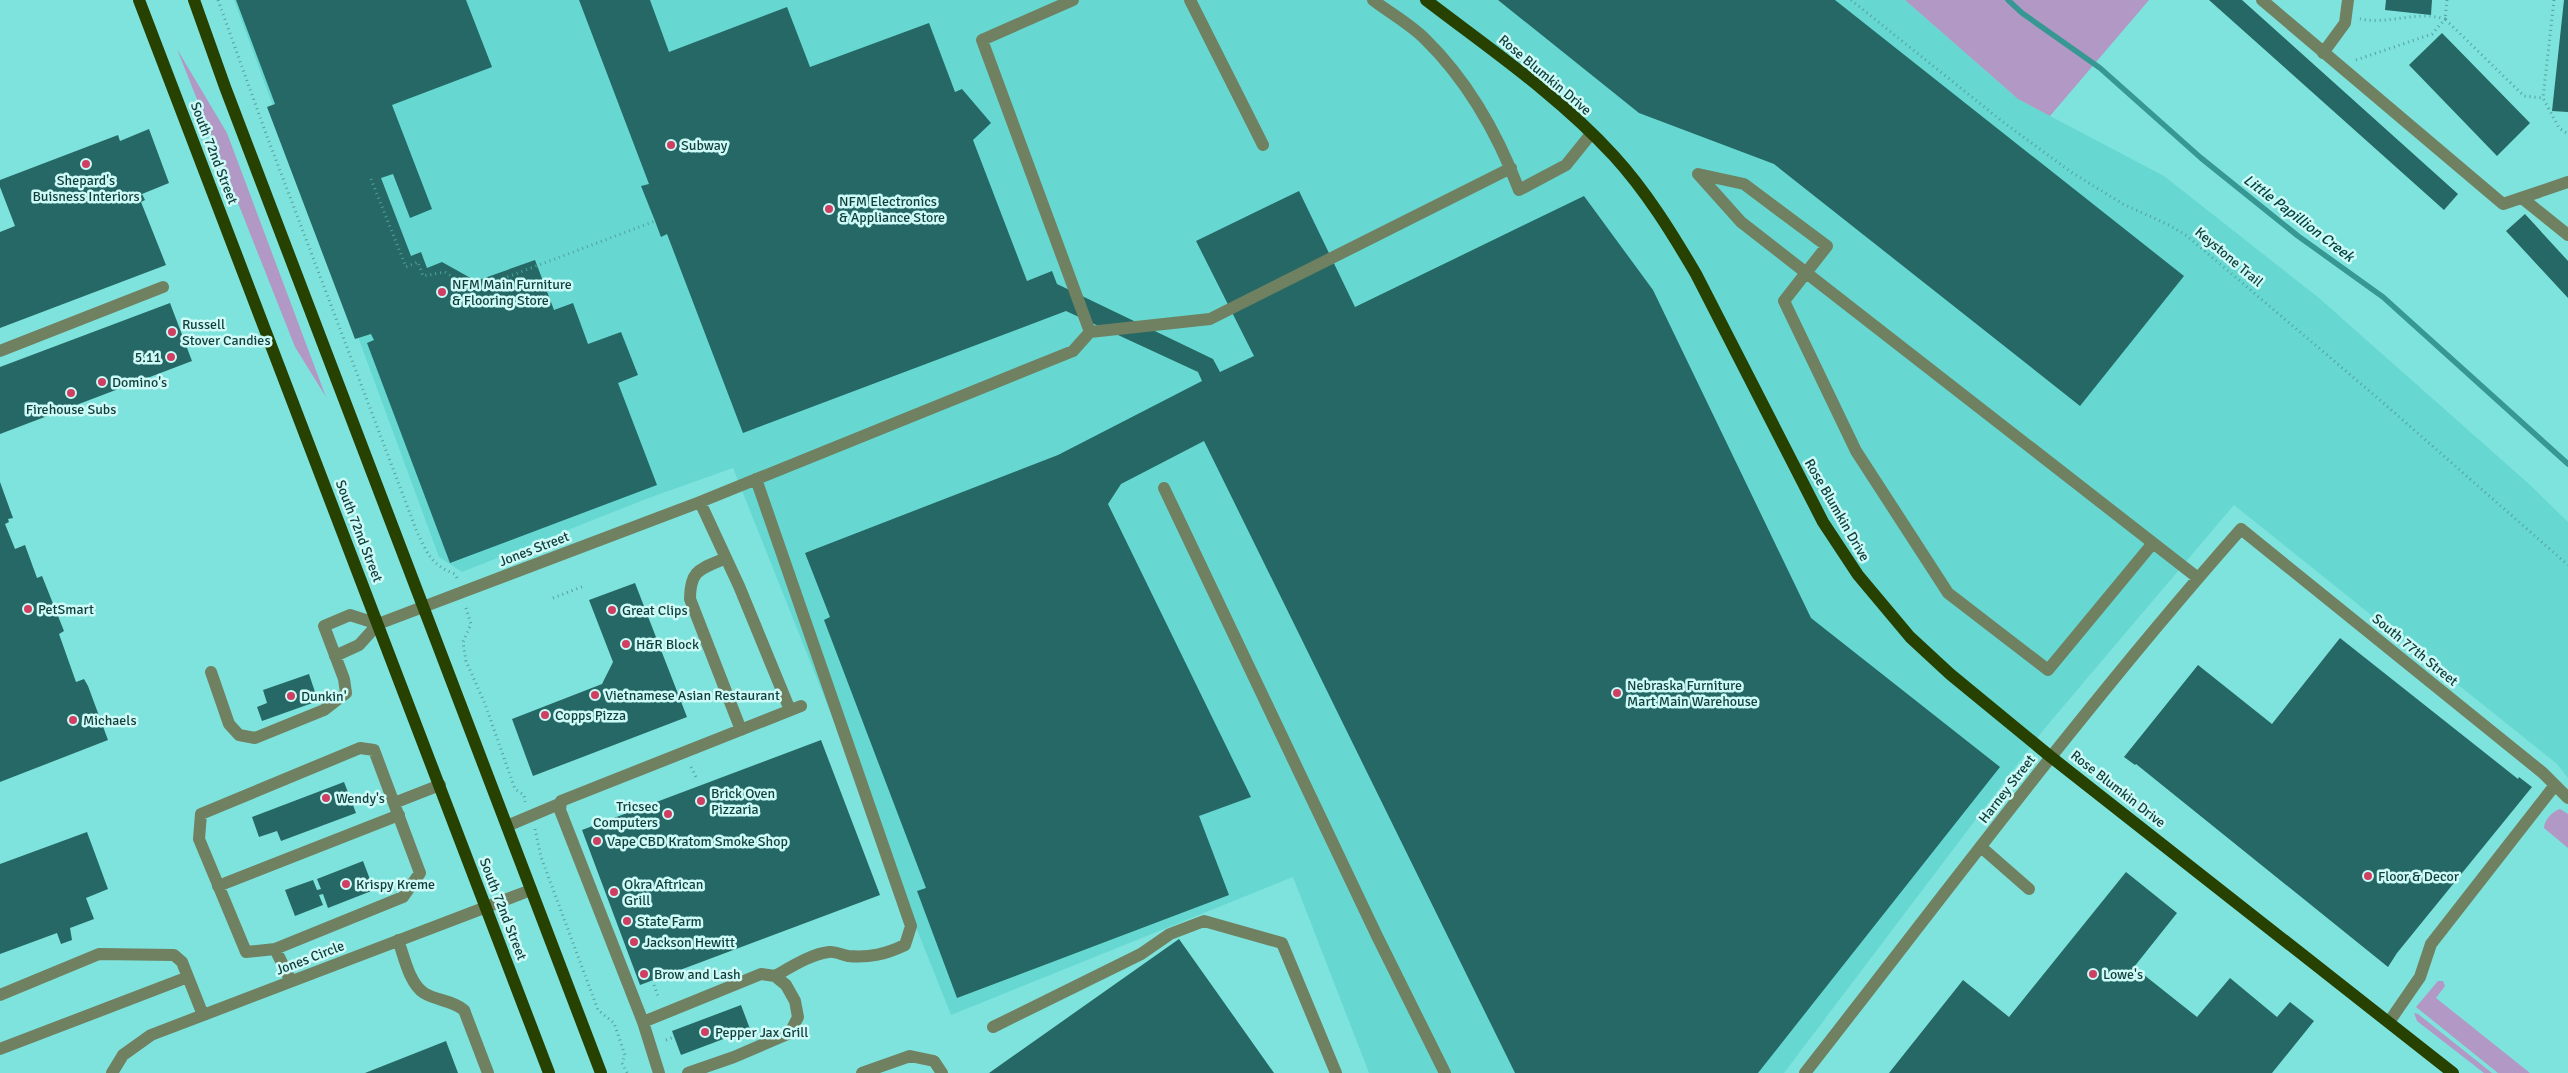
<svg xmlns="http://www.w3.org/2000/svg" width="2568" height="1073" font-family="Signika,sans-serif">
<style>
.built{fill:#66d8d1}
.green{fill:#b298c5}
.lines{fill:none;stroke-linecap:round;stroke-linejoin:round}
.stream{stroke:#379793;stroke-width:5.5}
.building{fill:#256865}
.path{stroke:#53a19c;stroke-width:3;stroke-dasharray:1 4;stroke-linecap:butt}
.minor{stroke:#708162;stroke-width:12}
.major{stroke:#264100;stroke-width:12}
.poi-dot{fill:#ce3f61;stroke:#ccfaf7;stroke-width:2}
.labels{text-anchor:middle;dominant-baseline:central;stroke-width:5;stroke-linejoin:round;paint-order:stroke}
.street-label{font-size:14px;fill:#123d3b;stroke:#ccfaf7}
.poi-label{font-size:14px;fill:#123d3b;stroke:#ccfaf7;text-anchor:start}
.water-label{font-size:15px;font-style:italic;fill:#023f3d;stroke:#ccfaf7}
</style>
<rect width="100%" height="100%" fill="#7fe3dd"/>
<path class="built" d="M234 0H1905L2018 99 2164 176 2319 298 2529 484 2568 522V778L2557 764 2234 505 2045 728 1784 1073H1369L1293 877 951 1015 733 468 646 499 462 572 439 557Z"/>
<path class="green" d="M1905 0H2149L2050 116 2018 99Z
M177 49 227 133 326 397 295 347Z
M2560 809 2568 814V848L2544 828C2544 820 2553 811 2560 809Z
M2438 981H2443L2445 986 2436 998 2530 1073H2498L2416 1007Z
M2414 1013 2418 1014 2492 1073H2484L2417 1021Z"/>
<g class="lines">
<path class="stream" d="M2008 0 2022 13 2100 68 2201 158 2298 236 2383 297 2568 464"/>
</g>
<path class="building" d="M236 0H466L492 67 392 105 432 209 410 218 393 174 381 178 411 256 421 252 427 268 442 262 476 281 535 260 554 310 573 303 588 344 621 332 638 375 618 383 657 485 450 563 367 343 374 340 371 334 355 339 267 107 275 104Z
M579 0H650L669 52 787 7 810 67 929 23 955 92 962 89 991 123 973 140 1027 281 1052 271 1057 284 1213 359 1220 372 1254 356 1196 241 1299 191 1355 307 1584 196 1653 290 1811 618 2000 767 1758 1073H1515L1204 441 1121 484 1108 504 1251 797 1199 816 1229 895 957 998 917 891 926 888 824 620 830 617 805 553 1058 455 1202 381 1198 372 1066 311 743 433 667 234 661 237 655 221 641 186 649 184Z
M1498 0H1835L2184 276 2080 406 1774 164 1639 113Z
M2209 0H2242L2458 194 2444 210Z
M2386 0H2432L2431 15 2385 10Z
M2564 0H2568V112L2552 111Z
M2442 33 2530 123 2497 156 2409 65Z
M149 129 169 183 142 194 145 200 141 202 166 265 0 328V232L15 226 0 187V180L118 135 120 141Z
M2525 214 2568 261V298L2506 231Z
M170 303 192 361 0 434V367Z
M0 482 13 518 8 519 9 522 5 524 15 549 25 545 37 578 42 576 64 631 59 634 76 682 84 679 88 686 108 740 0 782Z
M635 583 687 717 533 776 512 719 602 684 613 662 589 600Z
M2340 638 2518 779 2519 777 2532 787 2397 953 2388 967 2136 764 2135 765 2124 757 2198 665 2272 724Z
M309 674 318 701 262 721 257 707 267 703 263 690Z
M821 740 880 895 640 985 582 830Z
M344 782 356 813 281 841 277 831 259 837 252 817Z
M87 832 108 889 86 898 94 919 70 928 72 940 61 944 57 933 0 954V864Z
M363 861 374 890 328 908 323 894 319 895 323 905 295 916 285 890 313 880 317 890 321 889 317 879Z
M2126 872 2177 913 2134 967 2197 1017 2230 978 2277 1017 2290 1002 2314 1021 2272 1073H1889L1963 980 2009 1017Z
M1179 939 1274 1073H989Z
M741 1005 750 1029 681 1055 672 1031Z
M446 1041 458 1073H365Z"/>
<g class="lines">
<path class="path" d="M218 0 265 131 417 532C428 554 431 565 455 574L457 578
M1851 0 2003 122 2071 172 2123 204 2171 226 2187 236 2380 400 2568 565
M2447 0 2445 19 2524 96 2543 98
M2554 0 2543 98 2559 128 2568 134
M2356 60 2432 34 2445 19C2417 10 2389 25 2360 19
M371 179 406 267 418 262 423 276 445 272 473 290 655 221
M553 598 584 586
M466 608 471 624 463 642 466 661 485 704 515 789 524 795 525 802
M691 767 697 779
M535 829 541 857 598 1010 614 1023 625 1055 622 1063 627 1073
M654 985 659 999
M666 1040 674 1037"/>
<path class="minor" d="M1190 0 1263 145
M1373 0C1390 13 1410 24 1425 39 1468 81 1498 135 1519 190L1566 165 1591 134
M2262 0 2503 204 2568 182
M2323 53 2345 23 2348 0
M2522 198 2568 235
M1090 332 1210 319 1511 168
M0 351 163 287
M756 479 911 926 905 945C886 954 870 958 848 956 842 955 835 951 829 952 811 954 791 967 775 976
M1164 488 1377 936 1445 1073
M700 502 739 586 790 710
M2153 543 2048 670 1948 593 1856 451 1784 301 1827 246 1744 184 1698 174 1741 222 2198 578
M726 558C701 569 690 569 690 599L741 730
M335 656 359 645 378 624 700 502 1073 351 1090 332 982 40 1073 0
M211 672 229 724 239 735 255 738 324 710 346 693 344 679 324 626 350 615 378 624
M360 748 374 750 420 873 403 897 275 949 246 952 199 839 201 814Z
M394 803 440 785
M507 826 559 804
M1981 847 2029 889
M218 886 399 815
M398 940C404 956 409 983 424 993 437 1001 452 1000 464 1010L488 1073
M275 949 291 981
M0 995 99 954 174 955 182 962 203 1015
M643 1022 659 1073
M2389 1022 2420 977 2431 944 2555 785
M993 1027 1141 954 1170 934 1204 921 1282 943 1336 1073
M0 1049 188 977
M112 1073 123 1055 151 1035 531 890
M688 1073 734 1057 790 1033 798 1017 795 1001 786 985 775 976 761 974 643 1022 560 810 561 801 801 706
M862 1073 910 1056 934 1061 942 1073
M1805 1073C1948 890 2087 703 2241 529L2543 773 2568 798"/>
<path class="major" d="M139 0 549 1073
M194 0 225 87 601 1073
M1426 0C1490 49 1559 96 1614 156 1646 191 1672 233 1696 274L1823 522 1858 575 1910 637 1950 674 2051 757 2453 1073"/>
</g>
<g class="poi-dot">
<circle cx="671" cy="145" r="5"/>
<circle cx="86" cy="164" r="5"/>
<circle cx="829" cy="209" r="5"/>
<circle cx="442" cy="292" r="5"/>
<circle cx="172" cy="332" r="5"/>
<circle cx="171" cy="357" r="5"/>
<circle cx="102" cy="382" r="5"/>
<circle cx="71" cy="393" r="5"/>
<circle cx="28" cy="609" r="5"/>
<circle cx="612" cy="610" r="5"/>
<circle cx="626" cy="644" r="5"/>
<circle cx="1617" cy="693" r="5"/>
<circle cx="595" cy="695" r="5"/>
<circle cx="291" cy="696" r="5"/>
<circle cx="545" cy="715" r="5"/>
<circle cx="73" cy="720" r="5"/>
<circle cx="326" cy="798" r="5"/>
<circle cx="701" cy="801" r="5"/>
<circle cx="668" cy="814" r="5"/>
<circle cx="597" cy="841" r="5"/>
<circle cx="2368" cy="876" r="5"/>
<circle cx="346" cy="884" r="5"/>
<circle cx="614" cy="892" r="5"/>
<circle cx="627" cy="921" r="5"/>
<circle cx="634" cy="942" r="5"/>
<circle cx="644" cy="974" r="5"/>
<circle cx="2093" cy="974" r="5"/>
<circle cx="705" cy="1032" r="5"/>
</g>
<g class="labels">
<g class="street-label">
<text transform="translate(1545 75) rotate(40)">Rose Blumkin Drive</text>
<text transform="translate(214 153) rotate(69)">South 72nd Street</text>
<text transform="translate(2229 257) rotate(40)">Keystone Trail</text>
<text transform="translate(1837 510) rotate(60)">Rose Blumkin Drive</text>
<text transform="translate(359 531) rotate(69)">South 72nd Street</text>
<text transform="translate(534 549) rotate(-21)">Jones Street</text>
<text transform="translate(2415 650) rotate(39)">South 77th Street</text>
<text transform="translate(2007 789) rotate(-52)">Harney Street</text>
<text transform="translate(2118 789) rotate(38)">Rose Blumkin Drive</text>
<text transform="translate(503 909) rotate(69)">South 72nd Street</text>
<text transform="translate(310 958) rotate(-21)">Jones Circle</text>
</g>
<g class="poi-label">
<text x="681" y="145">Subway</text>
<text x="86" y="180" text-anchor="middle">Shepard's<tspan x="86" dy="16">Buisness Interiors</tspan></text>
<text x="839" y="201">NFM Electronics<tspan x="839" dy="16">&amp; Appliance Store</tspan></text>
<text x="452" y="284">NFM Main Furniture<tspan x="452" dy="16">&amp; Flooring Store</tspan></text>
<text x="182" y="324">Russell<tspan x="182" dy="16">Stover Candies</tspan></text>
<text x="161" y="357" text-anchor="end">5.11</text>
<text x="112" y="382">Domino's</text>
<text x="71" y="409" text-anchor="middle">Firehouse Subs</text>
<text x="38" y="609">PetSmart</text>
<text x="622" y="610">Great Clips</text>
<text x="636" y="644">H&amp;R Block</text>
<text x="1627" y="685">Nebraska Furniture<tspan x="1627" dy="16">Mart Main Warehouse</tspan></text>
<text x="605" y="695">Vietnamese Asian Restaurant</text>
<text x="301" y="696">Dunkin'</text>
<text x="555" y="715">Copps Pizza</text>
<text x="83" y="720">Michaels</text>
<text x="711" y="793">Brick Oven<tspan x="711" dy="16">Pizzaria</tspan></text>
<text x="336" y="798">Wendy's</text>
<text x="658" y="806" text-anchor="end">Tricsec<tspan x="658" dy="16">Computers</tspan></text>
<text x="607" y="841">Vape CBD Kratom Smoke Shop</text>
<text x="2378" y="876">Floor &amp; Decor</text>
<text x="356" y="884">Krispy Kreme</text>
<text x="624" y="884">Okra Aftrican<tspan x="624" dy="16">Grill</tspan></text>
<text x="637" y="921">State Farm</text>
<text x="644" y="942">Jackson Hewitt</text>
<text x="654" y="974">Brow and Lash</text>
<text x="2103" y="974">Lowe's</text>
<text x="715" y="1032">Pepper Jax Grill</text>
</g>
<g class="water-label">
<text transform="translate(2299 218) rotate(37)">Little Papillion Creek</text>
</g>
</g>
</svg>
